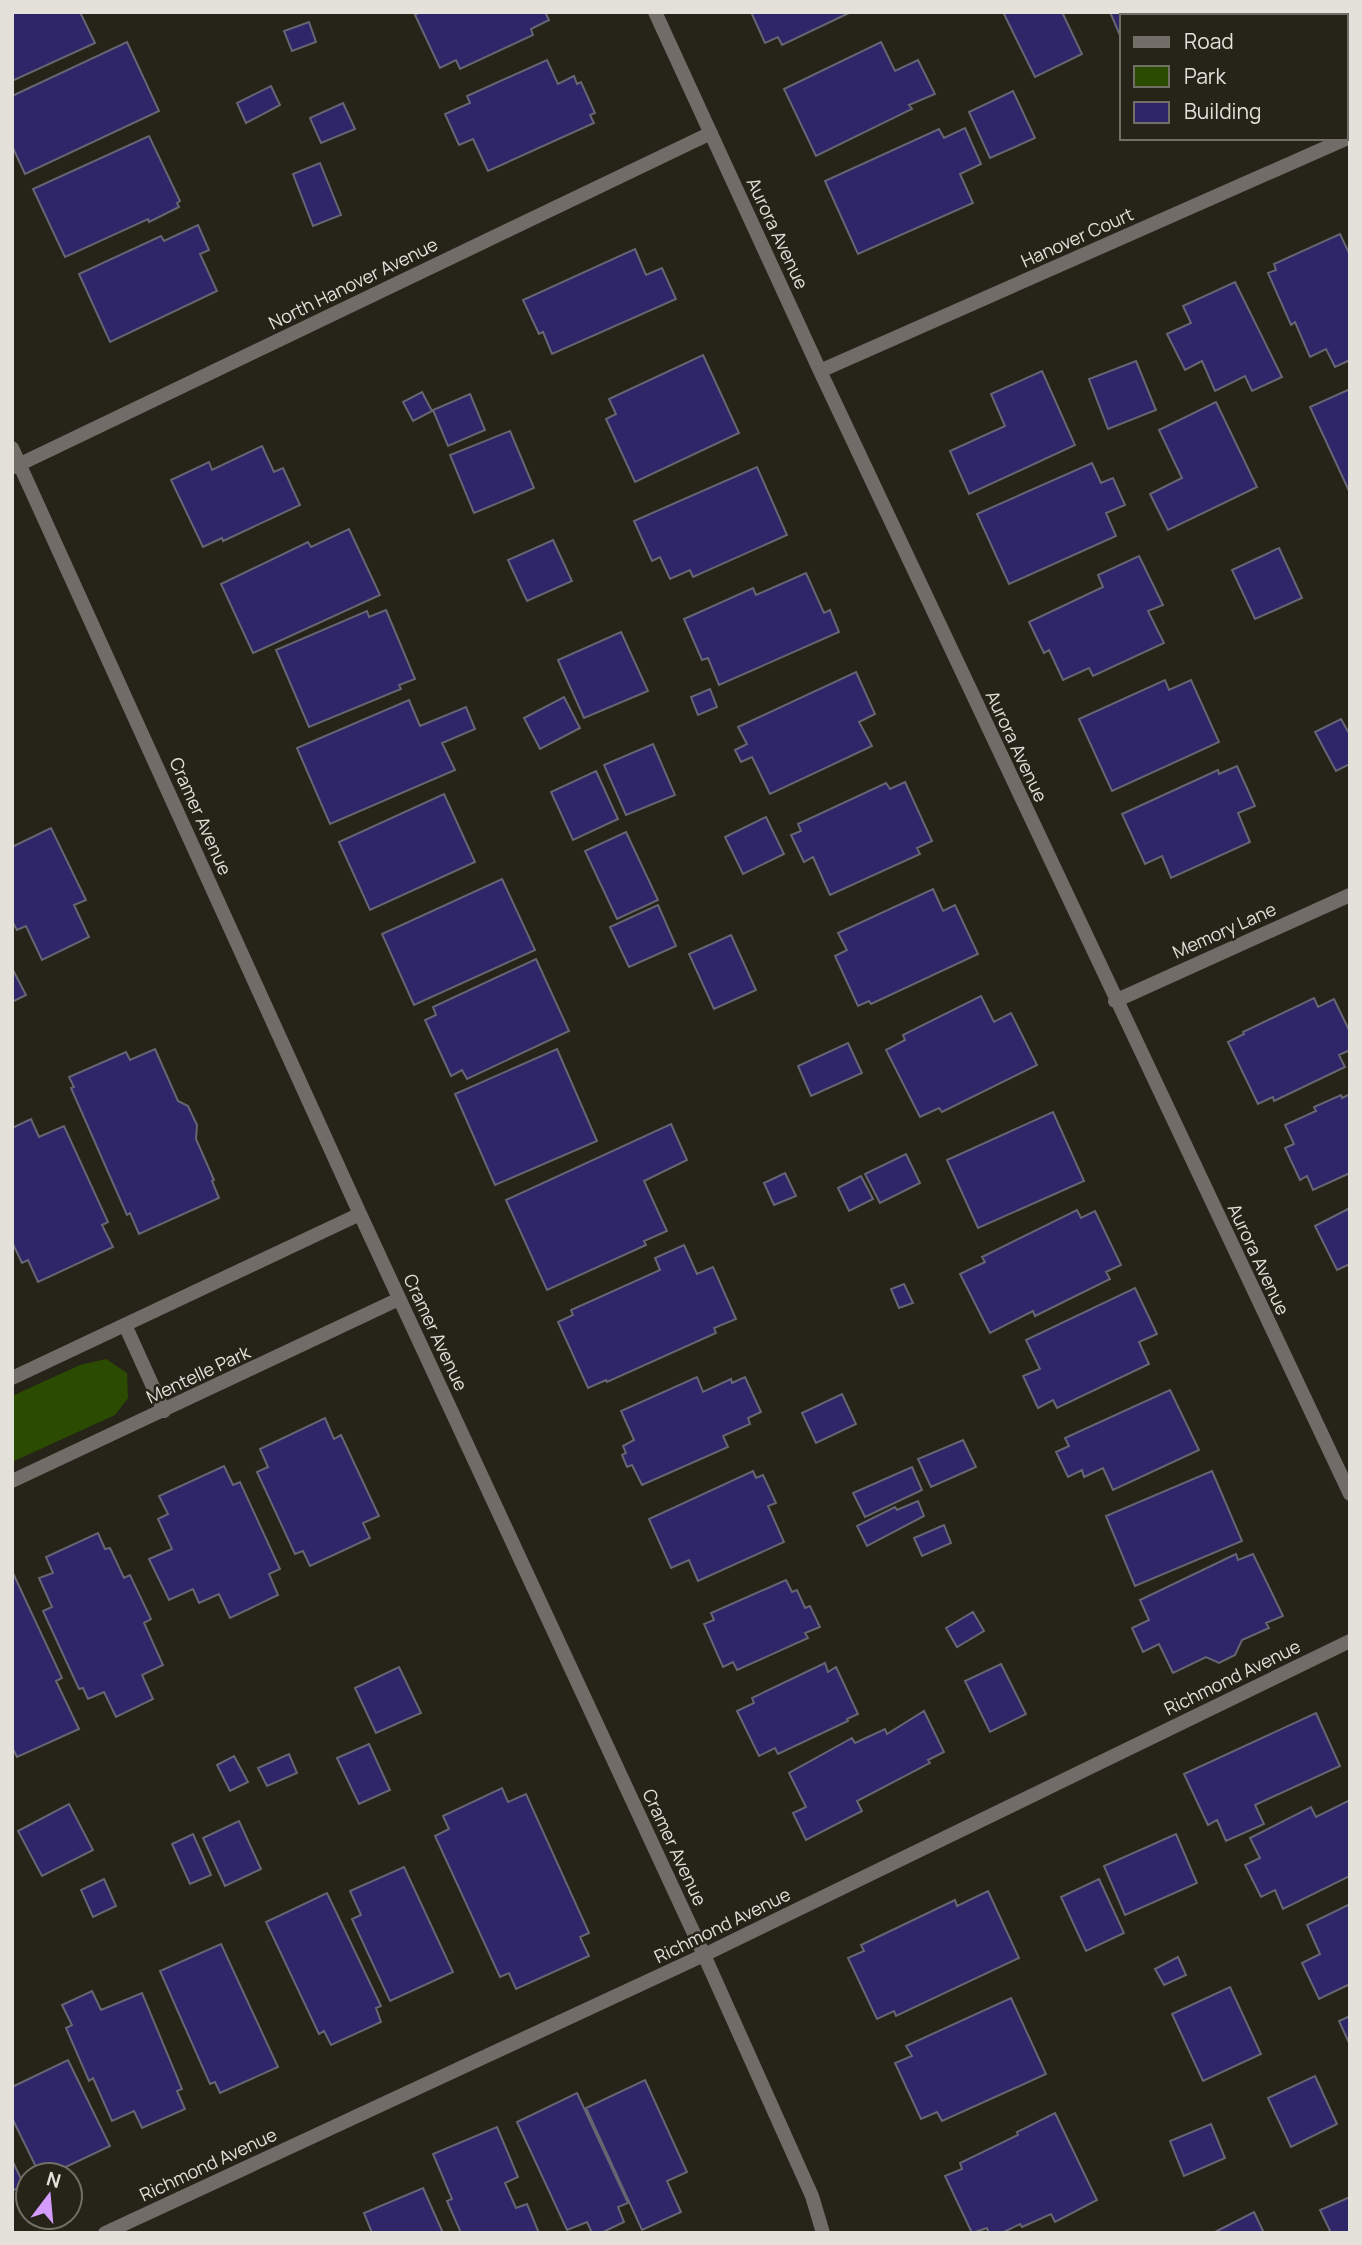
<svg xmlns="http://www.w3.org/2000/svg" width="1362" height="2245" font-family="Manrope,sans-serif">
<style>
.green{fill:#2b4b00}
.building{fill:#2e2668;stroke:#656672;stroke-width:2}
.lines{fill:none;stroke-linecap:round;stroke-linejoin:round}
.street{stroke:#716c68;stroke-width:14}
.labels{text-anchor:middle;dominant-baseline:central;stroke-width:5;stroke-linejoin:round;paint-order:stroke}
.street-label{font-size:18px;fill:#e3e1da;stroke:#262319}
</style>
<rect width="100%" height="100%" fill="#262319"/>
<path class="green" d="M106 1359 127 1373 128 1398 115 1415 12 1462V1396L80 1365Z"/>
<path class="building" d="M12 12H80L95 43 12 81Z
M420 12H545L549 20 531 29 533 35 460 69 456 60 440 68 415 15Z
M751 12H851L782 45 778 37 765 43Z
M1003 12H1062L1082 54 1035 77Z
M1110 12H1206L1208 16H1122V40Z
M1270 12H1320L1312 16H1271Z
M309 22 316 42 292 51 284 31Z
M127 42 159 111 25 174 12 146V96Z
M881 42 895 71 918 60 935 94 909 105 912 109 816 156 784 89Z
M547 60 558 84 574 76 577 84 581 82 595 113 590 115 594 123 488 171 473 139 459 145 445 114 470 103 467 96Z
M271 86 280 105 246 123 237 103Z
M1013 91 1035 138 990 158 969 112Z
M343 103 355 129 321 143 310 118Z
M965 128 981 164 960 174 973 203 858 254 825 181 939 129 944 138Z
M149 136 180 201 177 203 179 207 149 222 148 219 65 257 33 189Z
M320 163 341 215 313 226 293 174Z
M198 225 209 250 200 254 217 291 110 342 79 274 161 236 164 241Z
M1340 234 1350 255V360L1335 367 1326 349 1310 357 1295 322 1291 325 1268 273 1276 270 1274 264Z
M635 249 646 275 662 268 676 299 552 354 543 332 539 334 523 300Z
M1235 282 1282 377 1252 391 1245 376 1215 391 1202 361 1185 370 1167 334 1191 323 1183 306Z
M703 355 739 433 635 482 606 419 616 414 609 399Z
M1136 361 1156 410 1108 429 1089 379Z
M1042 371 1075 445 969 494 950 451 1005 426 991 394Z
M1350 389V493L1310 407Z
M422 392 432 411 413 421 403 402Z
M470 394 485 430 448 446 433 410Z
M1216 402 1257 487 1168 530 1150 494 1182 478 1159 430Z
M510 431 534 488 474 513 450 455Z
M262 446 274 472 283 468 300 505 223 541 222 538 203 547 171 480 209 462 212 470Z
M1092 463 1101 483 1113 478 1125 505 1106 513 1116 536 1009 584 977 514Z
M757 467 787 535 693 577 690 570 670 579 660 557 652 561 634 521Z
M349 529 380 595 253 653 221 584 308 542 311 547Z
M553 540 572 581 527 601 508 560Z
M1279 548 1302 598 1255 619 1232 570Z
M1139 556 1163 605 1148 611 1164 643 1093 676 1089 668 1063 680 1049 650 1044 653 1029 622 1103 587 1098 575Z
M806 573 824 613 830 610 839 632 719 685 708 658 702 660 684 619 753 588 756 595Z
M386 610 415 679 399 685 401 689 309 727 276 650 367 611 369 617Z
M621 632 648 691 584 718 558 660Z
M856 672 875 714 859 722 872 746 770 794 752 757 741 762 735 750 747 744 738 727Z
M1165 680 1169 690 1191 680 1219 742 1112 791 1079 719Z
M710 689 717 707 698 715 691 697Z
M564 697 580 728 540 749 524 718Z
M409 700 420 726 466 707 475 729 442 743 455 770 330 824 297 748Z
M1341 719 1350 735V764L1336 771 1315 732Z
M653 744 675 795 626 815 604 765Z
M1237 766 1255 806 1238 813 1250 842 1171 878 1162 856 1145 864 1122 814 1218 770 1219 774Z
M596 771 618 819 573 840 551 792Z
M905 782 932 841 917 848 920 854 830 895 813 857 804 862 791 835 801 831 798 824 886 783 890 789Z
M444 794 475 862 370 910 339 842Z
M766 817 784 854 743 874 725 837Z
M51 828 86 900 74 905 89 937 42 960 26 926 17 930 12 921V847Z
M626 832 658 900 617 919 585 851Z
M502 879 535 950 414 1005 382 934Z
M933 889 943 911 955 905 978 954 871 1004 869 1001 858 1006 835 956 847 950 838 933Z
M658 905 676 946 629 967 610 927Z
M731 935 756 990 714 1009 689 954Z
M536 959 569 1031 467 1079 462 1070 451 1076 425 1020 436 1015 433 1007Z
M12 968 26 995 12 1002Z
M981 996 994 1022 1011 1013 1037 1065 942 1112 939 1108 920 1117 886 1050 905 1040 903 1035Z
M1314 998 1318 1007 1334 999 1350 1032V1050L1339 1055 1345 1067 1274 1101 1273 1097 1258 1104 1228 1042 1244 1034 1243 1032Z
M848 1043 862 1073 811 1096 798 1066Z
M155 1049 178 1101 188 1106 197 1125 196 1139 214 1180 212 1181 219 1198 139 1234 130 1213 127 1215 71 1088 74 1087 69 1077 126 1052 130 1060Z
M557 1049 597 1141 495 1185 455 1094Z
M1350 1094V1173L1313 1190 1307 1176 1300 1180 1285 1148 1294 1144 1285 1125 1316 1111 1314 1107 1341 1095 1342 1098Z
M1053 1112 1084 1181 978 1228 947 1160Z
M31 1119 39 1137 64 1126 108 1222 102 1225 113 1247 38 1282 28 1260 22 1263 12 1242V1128Z
M671 1124 687 1160 644 1181 667 1231 644 1241 646 1245 547 1290 506 1200Z
M906 1154 920 1183 880 1203 865 1174Z
M785 1173 796 1196 774 1205 764 1183Z
M861 1176 873 1199 849 1211 838 1188Z
M1350 1208V1264L1337 1270 1315 1226Z
M1077 1210 1081 1218 1095 1211 1121 1265 1106 1272 1110 1279 1035 1316 1033 1311 990 1333 960 1274 985 1262 982 1257Z
M684 1245 697 1274 713 1267 736 1319 714 1328 716 1333 607 1382 606 1380 588 1388 558 1322 573 1315 571 1310 660 1270 655 1258Z
M904 1284 913 1303 899 1308 891 1289Z
M1135 1288 1157 1334 1139 1342 1149 1364 1057 1408 1053 1400 1038 1408 1023 1376 1040 1369 1026 1340Z
M697 1377 703 1392 731 1379 732 1383 745 1377 761 1412 748 1418 750 1424 723 1436 728 1447 642 1485 632 1465 627 1467 622 1455 626 1453 623 1446 634 1440 621 1411Z
M1170 1390 1199 1450 1113 1490 1103 1468 1084 1477 1082 1470 1068 1477 1056 1452 1069 1446 1065 1438Z
M842 1394 856 1424 816 1443 802 1413Z
M325 1418 334 1439 341 1435 379 1516 363 1523 370 1538 310 1566 303 1551 295 1554 257 1472 268 1467 260 1449Z
M963 1440 976 1467 931 1487 918 1459Z
M224 1466 233 1485 240 1482 280 1569 269 1574 278 1595 230 1618 219 1594 199 1603 193 1589 169 1600 149 1559 172 1549 158 1519 168 1514 159 1496Z
M912 1467 922 1490 865 1517 853 1493Z
M753 1471 756 1478 763 1475 776 1503 768 1506 784 1542 698 1581 689 1560 671 1568 649 1519Z
M1212 1471 1242 1541 1135 1586 1106 1516Z
M918 1501 924 1516 867 1546 857 1526 895 1507 897 1510Z
M944 1525 951 1543 922 1556 914 1538Z
M98 1533 105 1549 110 1548 124 1578 130 1575 151 1619 144 1623 163 1665 142 1675 153 1699 116 1717 104 1692 88 1699 83 1688 79 1689 43 1611 52 1607 39 1578 53 1573 46 1557Z
M1236 1554 1238 1560 1253 1554 1283 1616 1266 1623 1269 1628 1242 1640 1235 1655 1219 1663 1206 1657 1173 1673 1159 1644 1143 1652 1132 1628 1149 1620 1140 1600Z
M12 1571 62 1678 56 1681 79 1729 17 1757 12 1747Z
M786 1580 792 1592 797 1590 805 1608 810 1606 820 1627 805 1633 808 1638 737 1670 733 1662 723 1667 704 1624 714 1620 711 1613Z
M973 1612 984 1631 957 1647 946 1628Z
M825 1663 828 1672 836 1667 858 1714 847 1719 848 1721 778 1754 775 1748 759 1756 737 1711 754 1703 752 1698Z
M1001 1664 1026 1714 990 1732 965 1681Z
M399 1667 421 1713 376 1733 355 1688Z
M924 1711 944 1752 928 1760 930 1763 857 1801 862 1811 806 1840 793 1813 806 1807 789 1773 852 1738 855 1743 885 1729 887 1734Z
M1316 1713 1340 1766 1255 1805 1264 1824 1226 1841 1217 1820 1208 1825 1184 1774Z
M369 1744 390 1790 359 1804 337 1758Z
M289 1754 297 1773 267 1786 258 1768Z
M234 1756 248 1782 230 1791 217 1765Z
M502 1788 508 1802 526 1794 589 1933 580 1937 589 1956 516 1989 509 1973 500 1977 435 1836 449 1829 443 1816Z
M1350 1800V1876L1283 1909 1275 1890 1261 1897 1245 1865 1260 1858 1250 1838 1311 1807 1316 1817Z
M69 1804 93 1850 42 1876 18 1831Z
M239 1821 261 1869 225 1886 203 1838Z
M193 1834 211 1875 190 1884 172 1844Z
M1176 1834 1197 1883 1125 1915 1104 1866Z
M404 1867 453 1972 390 2001 352 1919 361 1915 350 1891Z
M104 1879 116 1906 93 1917 81 1890Z
M1099 1879 1124 1933 1086 1951 1061 1897Z
M988 1891 1019 1958 896 2016 894 2011 877 2019 848 1958 864 1951 861 1945 955 1900 957 1906Z
M327 1893 381 2006 376 2008 381 2022 331 2045 324 2031 319 2034 266 1922Z
M1350 1904V1984L1319 1999 1302 1963 1320 1954 1307 1925Z
M221 1944 278 2067 220 2093 215 2082 210 2084 160 1971Z
M1178 1957 1186 1975 1164 1985 1155 1969Z
M1230 1987 1261 2054 1203 2081 1172 2014Z
M92 1991 101 2010 142 1993 182 2089 177 2091 185 2109 142 2128 134 2111 112 2121 93 2078 89 2081 66 2028 72 2025 62 2005Z
M1011 1998 1046 2074 942 2121 937 2112 921 2119 895 2063 912 2056 906 2046Z
M1350 2016V2045L1339 2021Z
M68 2060 110 2146 49 2175H40L12 2118V2087Z
M1315 2076 1337 2124 1291 2147 1268 2098Z
M645 2080 687 2172 667 2181 681 2212 642 2230 586 2108Z
M577 2093 628 2203 618 2207 624 2222 601 2233H592L587 2222 567 2230 517 2122Z
M1055 2113 1097 2200 1055 2222 1051 2214 1022 2227 1020 2224 1002 2233H989L987 2228 972 2233 945 2176 962 2169 960 2163 1018 2135 1017 2132Z
M1211 2124 1225 2158 1184 2176 1170 2141Z
M497 2127 518 2177 505 2183 516 2208 527 2204 539 2233H461L447 2201 452 2199 433 2154Z
M12 2160 24 2185 12 2191Z
M423 2188 443 2233H372L364 2213Z
M1350 2197V2233H1331L1320 2210Z
M1254 2212 1264 2233H1213Z"/>
<g class="lines">
<path class="street" d="M655 12 820 371 1350 1494
M820 371 1350 137
M12 448 360 1214 704 1955 812 2196 823 2233
M14 467 711 133
M1115 1001 1350 895
M125 1325 164 1411
M12 1378 360 1214
M12 1481 399 1299
M105 2233 704 1955 1350 1641"/>
</g>
<g class="labels">
<g class="street-label">
<text transform="translate(778 233) rotate(65)">Aurora Avenue</text>
<text transform="translate(1077 237) rotate(-24)">Hanover Court</text>
<text transform="translate(353 283) rotate(-26)">North Hanover Avenue</text>
<text transform="translate(1017 746) rotate(65)">Aurora Avenue</text>
<text transform="translate(201 816) rotate(66)">Cramer Avenue</text>
<text transform="translate(1224 930) rotate(-24)">Memory Lane</text>
<text transform="translate(1259 1259) rotate(65)">Aurora Avenue</text>
<text transform="translate(436 1332) rotate(65)">Cramer Avenue</text>
<text transform="translate(198 1374) rotate(-25)">Mentelle Park</text>
<text transform="translate(1232 1677) rotate(-26)">Richmond Avenue</text>
<text transform="translate(675 1847) rotate(65)">Cramer Avenue</text>
<text transform="translate(722 1925) rotate(-26)">Richmond Avenue</text>
<text transform="translate(208 2164) rotate(-25)">Richmond Avenue</text>
</g>
</g>
<rect width="1362" height="2245" fill="none" stroke="#e3e1da" stroke-width="28"/>
<rect x="1120" y="14" width="228" height="126" fill="#262319" stroke="#726f66" stroke-width="2"/>
<rect x="1134" y="37" width="35" height="10" fill="#716c68" stroke="#726f66" stroke-width="2"/>
<text x="1184" y="49" font-size="21" fill="#e3e1da">Road</text>
<rect x="1134" y="66" width="35" height="21" fill="#2b4b00" stroke="#726f66" stroke-width="2"/>
<text x="1184" y="84" font-size="21" fill="#e3e1da">Park</text>
<rect x="1134" y="102" width="35" height="21" fill="#2e2668" stroke="#726f66" stroke-width="2"/>
<text x="1184" y="119" font-size="21" fill="#e3e1da">Building</text>
<g transform="translate(49 2196) rotate(16)"><circle r="33" fill="#262319" stroke="#726f66" stroke-width="2"/>
<path d="M0-5L12 26L0 18L-12 26Z" fill="#d39cfd"/>
<text y="-10" font-size="19" font-weight="bold" text-anchor="middle" fill="#e3e1da">N</text>
</g>
</svg>
